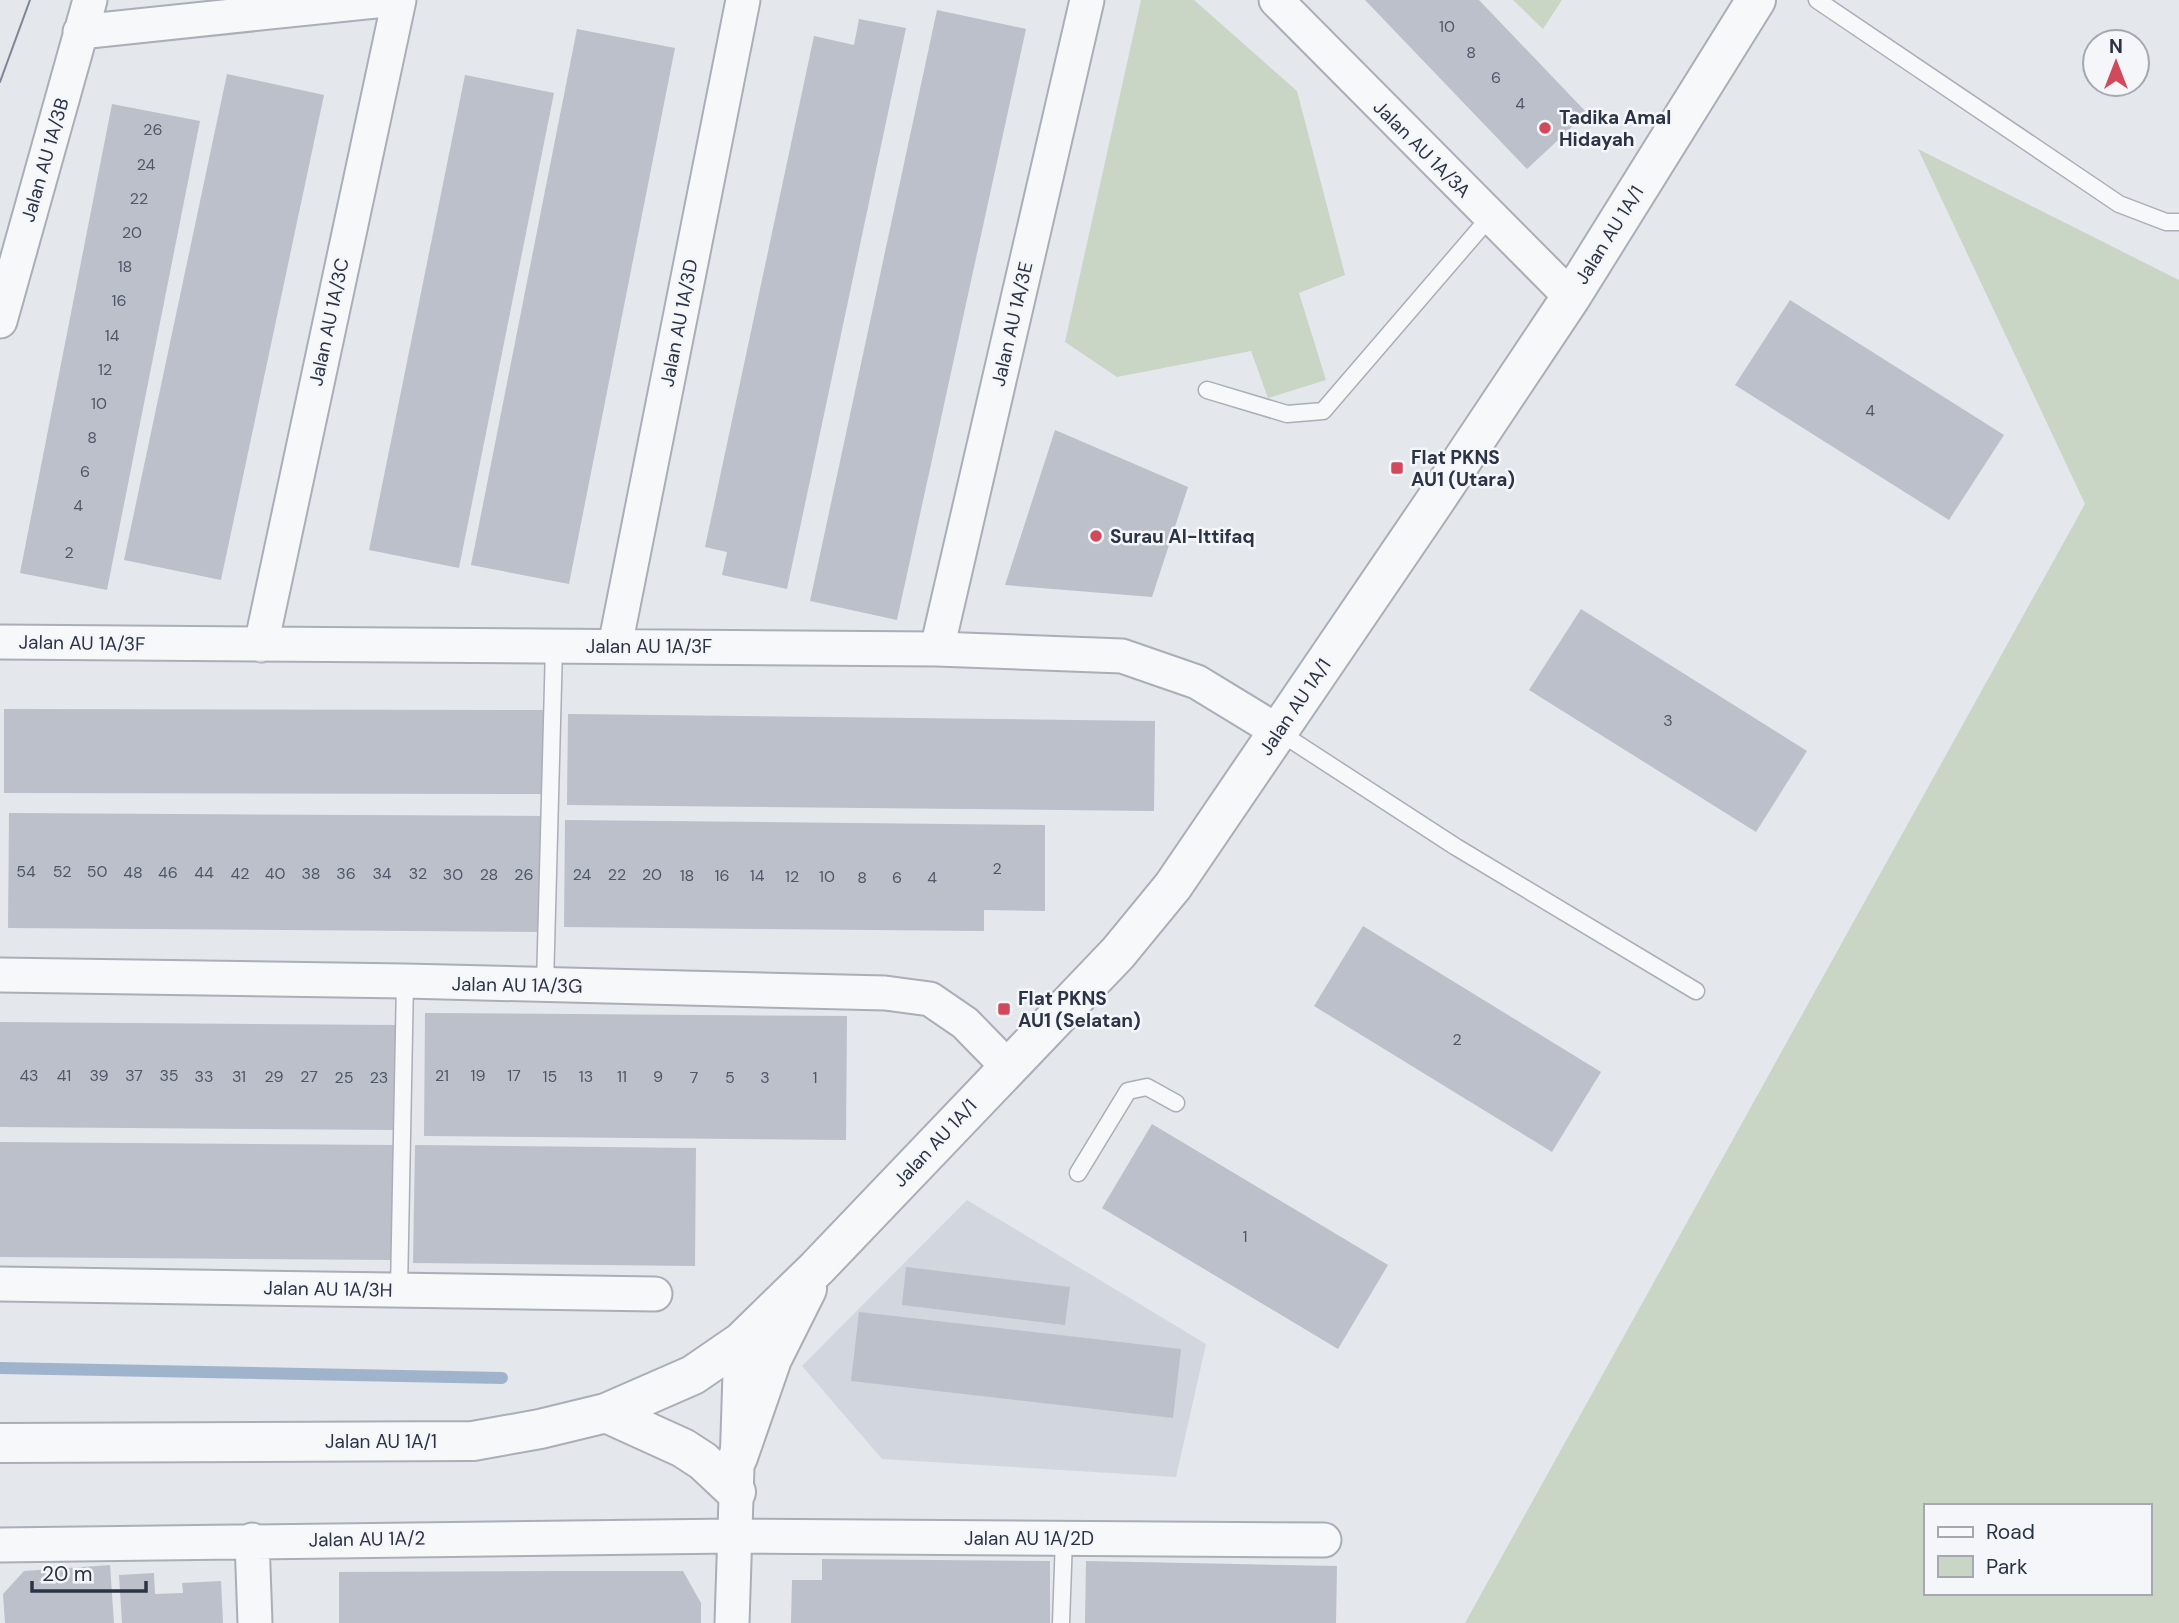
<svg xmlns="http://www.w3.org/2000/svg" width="2179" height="1623" font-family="'DM Sans',sans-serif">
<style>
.built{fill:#d2d6de}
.green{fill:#c9d6c5;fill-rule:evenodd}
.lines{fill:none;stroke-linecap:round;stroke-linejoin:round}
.stream{stroke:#9fb4cc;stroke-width:12}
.building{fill:#bbc0ca}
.service-casing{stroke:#a9aeb7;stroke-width:19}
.minor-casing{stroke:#a9aeb7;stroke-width:37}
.tertiary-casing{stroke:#a9aeb7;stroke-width:42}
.service{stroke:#f7f8fa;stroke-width:16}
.minor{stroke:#f7f8fa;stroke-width:33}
.tertiary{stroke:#f7f8fa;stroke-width:38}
.tram{stroke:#7d8696;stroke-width:2}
.poi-dot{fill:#d1495b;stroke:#f4f6f9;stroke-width:2.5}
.labels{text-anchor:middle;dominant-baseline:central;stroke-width:5;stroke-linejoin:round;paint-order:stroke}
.number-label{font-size:16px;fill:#4f5766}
.poi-label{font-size:19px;font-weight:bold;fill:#2b3445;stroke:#f4f6f9;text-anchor:start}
.street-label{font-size:19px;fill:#2b3445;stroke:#f4f6f9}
</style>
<rect width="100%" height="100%" fill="#e4e7ec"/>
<path class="built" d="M967 1200 1206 1344 1176 1477 882 1459 802 1366Z"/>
<path class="green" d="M1141 0H1194L1297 91 1345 275 1299 293 1326 380 1268 398 1251 351 1117 377 1065 342Z
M1513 0H1562L1543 29Z
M1918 149 2179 280V1623H1465L2085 504ZM1925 1506H2149V1593H1925Z"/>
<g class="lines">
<path class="stream" d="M0 1368 502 1378"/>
</g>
<path class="building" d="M1365 0H1479L1587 113 1527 169Z
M937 10 1026 29 897 620 810 601Z
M859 19 906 28 787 589 722 575 727 552 705 547 814 36 854 45Z
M577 29 675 48 569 584 471 565Z
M227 74 324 95 221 580 124 560Z
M465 75 554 93 459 568 369 550Z
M112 104 200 121 107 590 20 573Z
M1790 300 2004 435 1949 520 1735 385Z
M1055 430 1188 487 1152 597 1005 585Z
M1581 609 1807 751 1756 832 1529 690Z
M4 709 543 710V794L4 793Z
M568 714 1155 721 1154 811 567 805Z
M9 813 542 816V932L8 928Z
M565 820 1045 825V911L984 910V931L564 927Z
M1363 926 1601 1072 1552 1152 1314 1006Z
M425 1013 847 1016 846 1140 424 1136Z
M0 1022 397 1025 396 1130 0 1127Z
M1152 1124 1388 1265 1338 1349 1102 1208Z
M0 1142 395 1145 394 1260 0 1257Z
M415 1145 696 1148 695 1266 413 1263Z
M906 1267 1070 1287 1065 1325 902 1305Z
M859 1312 1181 1349 1173 1418 851 1381Z
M822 1559 1050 1561V1623H791L792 1580H822Z
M1086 1561 1337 1566 1336 1623H1085Z
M110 1565 114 1623H5L3 1594 24 1571Z
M566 1571H683L701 1603V1623H339V1572Z
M154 1573 155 1594 183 1593 182 1583 221 1581 223 1623H122L119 1575Z"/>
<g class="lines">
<g class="service-casing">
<path id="service" d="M1817 0 2119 204 2166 222H2179
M1207 390 1287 414 1323 411 1489 218
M1279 732 1456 847 1696 991
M545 985 554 647
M1078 1173 1128 1091 1147 1087 1176 1103
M399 1290 405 981
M1061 1623 1064 1538"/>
</g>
<g class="minor-casing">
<path id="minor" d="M1276 0 1571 297
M80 32 385 0
M0 321 90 0
M0 642 937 649 1122 656 1197 682 1279 732
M261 645 399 0
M615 646 743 0
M937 649 1087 0
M0 975 405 981 885 993 930 999 965 1023 1008 1067
M0 1284 655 1294
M252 1540 255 1623
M0 1545 734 1536 1324 1540
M732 1623 741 1342"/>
</g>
<g class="tertiary-casing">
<path id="tertiary" d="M606 1413 683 1448 703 1461 736 1492
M0 1443 473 1441 540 1429 606 1413 693 1375 741 1342 817 1268 1118 953 1173 886 1435 501 1571 297 1756 0
M738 1457 772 1359 807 1289"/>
</g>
<use href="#service" class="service"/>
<use href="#minor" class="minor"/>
<use href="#tertiary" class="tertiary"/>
<path class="tram" d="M0 82 30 0"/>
</g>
<g class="poi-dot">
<circle cx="1545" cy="128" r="7"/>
<rect x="1390" y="461" width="14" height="14" rx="3.5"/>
<circle cx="1096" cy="536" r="7"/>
<rect x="997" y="1002" width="14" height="14" rx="3.5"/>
</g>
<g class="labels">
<g class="number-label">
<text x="1447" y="26">10</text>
<text x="1471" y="52">8</text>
<text x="1496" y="77">6</text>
<text x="1520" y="103">4</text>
<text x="153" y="129">26</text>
<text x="146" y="164">24</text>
<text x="139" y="198">22</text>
<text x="132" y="232">20</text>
<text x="125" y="266">18</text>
<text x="119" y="300">16</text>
<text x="112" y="335">14</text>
<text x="105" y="369">12</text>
<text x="99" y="403">10</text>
<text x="1870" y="410">4</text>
<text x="92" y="437">8</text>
<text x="85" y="471">6</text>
<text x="78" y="505">4</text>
<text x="69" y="552">2</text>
<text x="1668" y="720">3</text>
<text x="997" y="868">2</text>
<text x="26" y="871">54</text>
<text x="62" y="871">52</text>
<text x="97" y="871">50</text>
<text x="133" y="872">48</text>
<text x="168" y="872">46</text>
<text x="204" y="872">44</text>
<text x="240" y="873">42</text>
<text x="275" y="873">40</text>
<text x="311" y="873">38</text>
<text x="346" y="873">36</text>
<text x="382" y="873">34</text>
<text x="418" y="873">32</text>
<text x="453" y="874">30</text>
<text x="489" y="874">28</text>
<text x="524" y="874">26</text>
<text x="582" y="874">24</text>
<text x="617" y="874">22</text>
<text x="652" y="874">20</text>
<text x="687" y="875">18</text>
<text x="722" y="875">16</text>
<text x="757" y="875">14</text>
<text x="792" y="876">12</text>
<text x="827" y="876">10</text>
<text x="862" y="877">8</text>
<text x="897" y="877">6</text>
<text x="932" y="877">4</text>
<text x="1457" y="1039">2</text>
<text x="29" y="1075">43</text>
<text x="64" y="1075">41</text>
<text x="99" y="1075">39</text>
<text x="134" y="1075">37</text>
<text x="169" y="1075">35</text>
<text x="442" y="1075">21</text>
<text x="478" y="1075">19</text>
<text x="514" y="1075">17</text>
<text x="204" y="1076">33</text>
<text x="239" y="1076">31</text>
<text x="274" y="1076">29</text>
<text x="309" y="1076">27</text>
<text x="550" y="1076">15</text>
<text x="586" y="1076">13</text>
<text x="622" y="1076">11</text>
<text x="658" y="1076">9</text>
<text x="344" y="1077">25</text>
<text x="379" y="1077">23</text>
<text x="694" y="1077">7</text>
<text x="730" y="1077">5</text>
<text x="765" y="1077">3</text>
<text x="815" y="1077">1</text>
<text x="1245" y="1236">1</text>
</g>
<g class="poi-label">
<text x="1559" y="117">Tadika Amal<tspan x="1559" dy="22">Hidayah</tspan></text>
<text x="1411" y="457">Flat PKNS<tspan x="1411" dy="22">AU1 (Utara)</tspan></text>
<text x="1110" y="536">Surau Al-Ittifaq</text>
<text x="1018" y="998">Flat PKNS<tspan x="1018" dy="22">AU1 (Selatan)</tspan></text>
</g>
<g class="street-label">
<text transform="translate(1422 149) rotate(45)">Jalan AU 1A/3A</text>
<text transform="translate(45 160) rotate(-74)">Jalan AU 1A/3B</text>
<text transform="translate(1609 235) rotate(-58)">Jalan AU 1A/1</text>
<text transform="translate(329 322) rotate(-78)">Jalan AU 1A/3C</text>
<text transform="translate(679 323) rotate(-79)">Jalan AU 1A/3D</text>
<text transform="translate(1012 324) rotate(-77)">Jalan AU 1A/3E</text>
<text transform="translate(82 643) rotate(1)">Jalan AU 1A/3F</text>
<text x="649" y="646">Jalan AU 1A/3F</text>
<text transform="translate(1295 707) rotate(-56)">Jalan AU 1A/1</text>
<text transform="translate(517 985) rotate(1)">Jalan AU 1A/3G</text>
<text transform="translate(935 1143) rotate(-47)">Jalan AU 1A/1</text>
<text transform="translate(328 1289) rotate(1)">Jalan AU 1A/3H</text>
<text x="381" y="1441">Jalan AU 1A/1</text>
<text x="1029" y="1538">Jalan AU 1A/2D</text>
<text transform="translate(367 1539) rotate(-1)">Jalan AU 1A/2</text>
</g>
</g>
<rect x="1924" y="1504" width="228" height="91" fill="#f4f6f9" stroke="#a4a8b1" stroke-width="2"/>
<rect x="1938" y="1527" width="35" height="10" fill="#f7f8fa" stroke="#a4a8b1" stroke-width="2"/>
<text x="1986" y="1539" font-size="21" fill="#2b3445">Road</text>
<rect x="1938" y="1556" width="35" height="21" fill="#c9d6c5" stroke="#a4a8b1" stroke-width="2"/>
<text x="1986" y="1574" font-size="21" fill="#2b3445">Park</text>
<g transform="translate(2116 63)"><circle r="33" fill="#f4f6f9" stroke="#a4a8b1" stroke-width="2"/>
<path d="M0-5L12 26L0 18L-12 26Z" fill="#d1495b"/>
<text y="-10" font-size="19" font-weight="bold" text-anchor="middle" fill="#2b3445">N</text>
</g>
<path d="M32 1581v10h114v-10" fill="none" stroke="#2b3445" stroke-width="3.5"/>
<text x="42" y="1581" font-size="21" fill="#2b3445" stroke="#f4f6f9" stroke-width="5" paint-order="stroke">20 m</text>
</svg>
